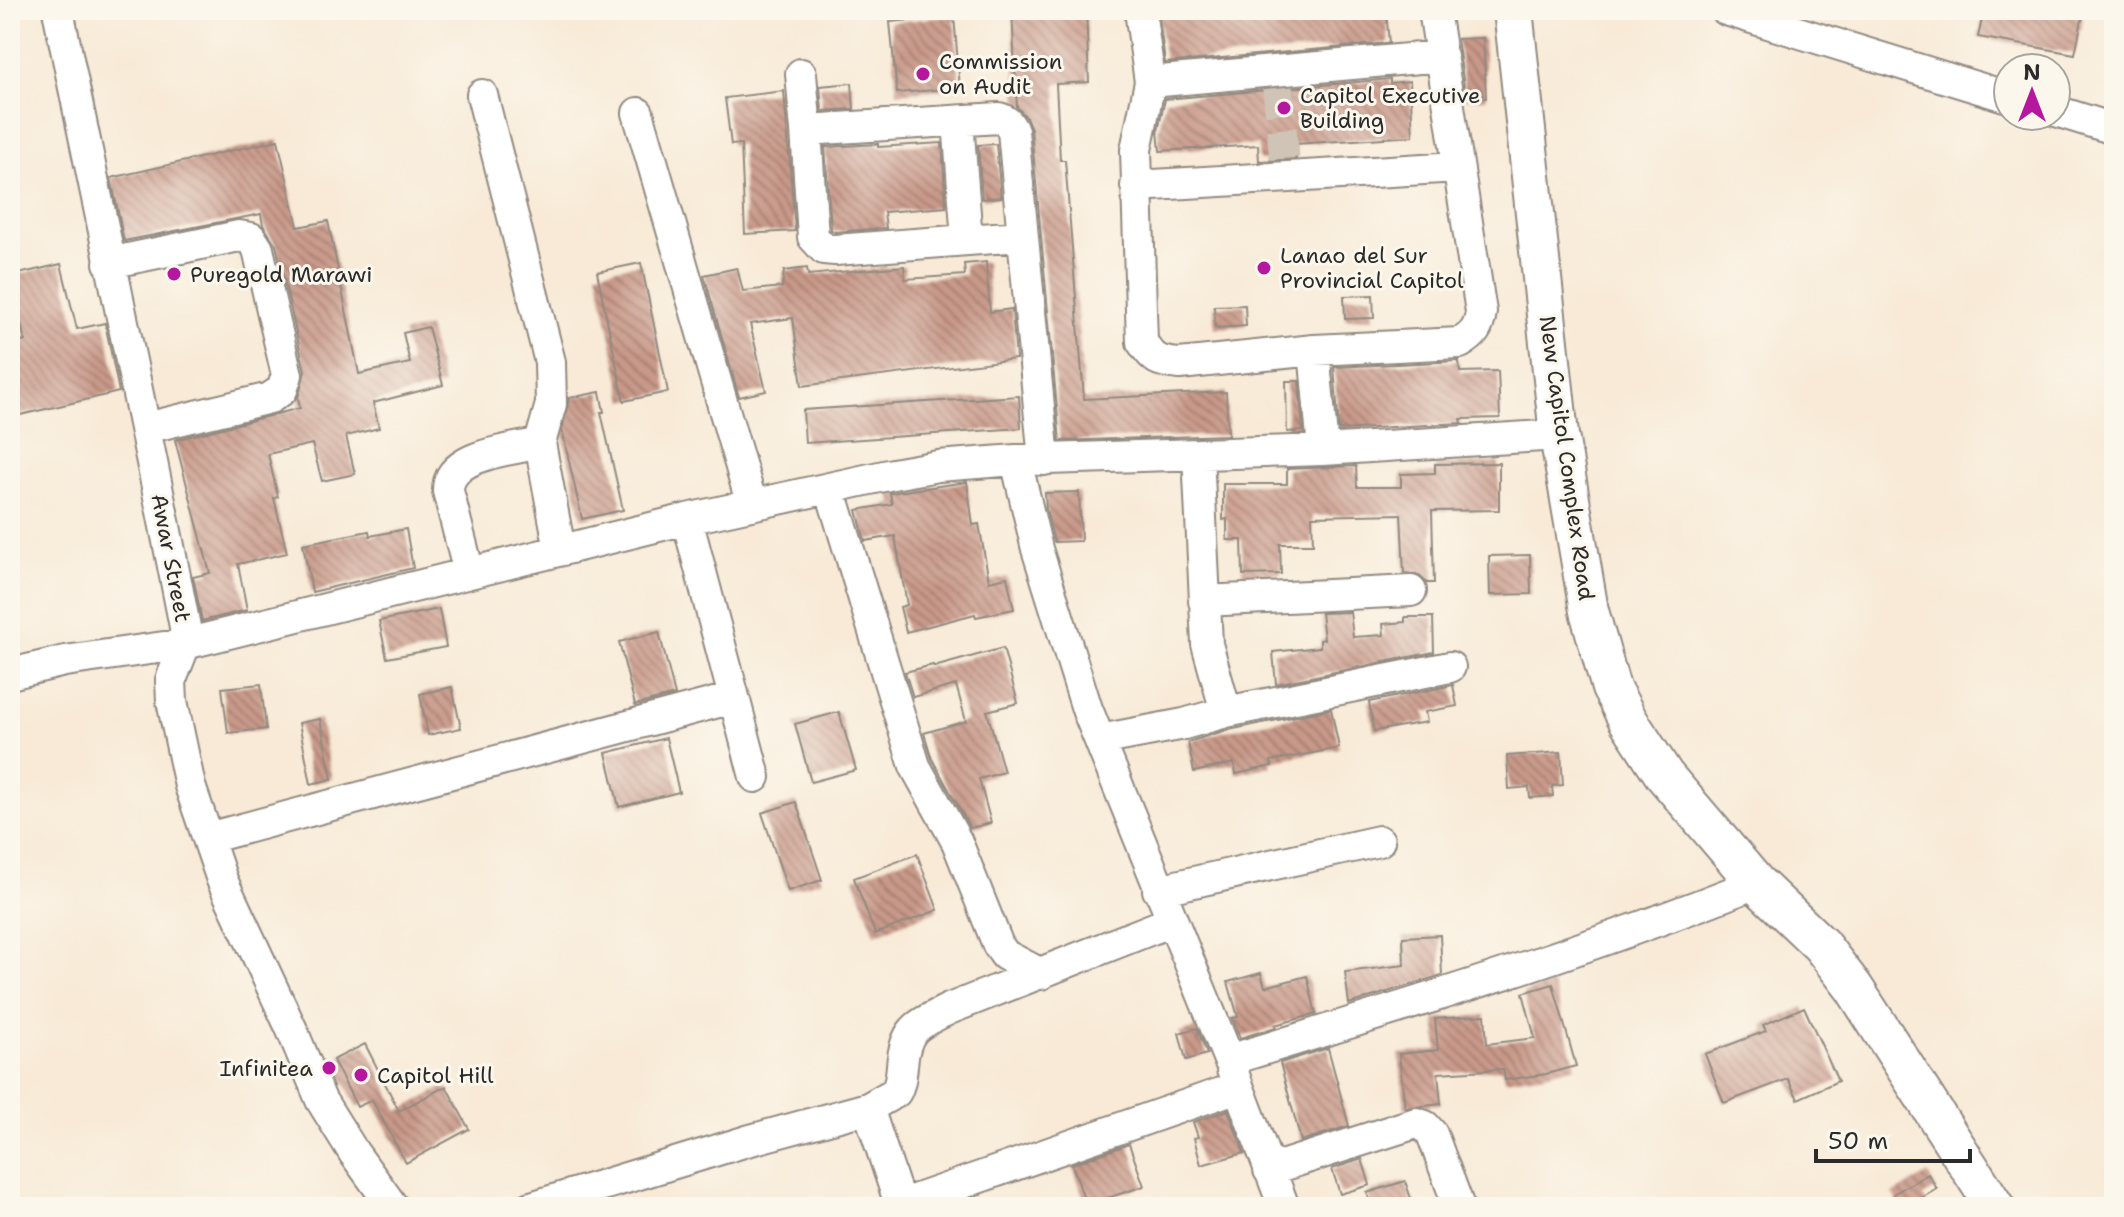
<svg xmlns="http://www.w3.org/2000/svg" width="2124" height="1217" font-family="'Shantell Sans',sans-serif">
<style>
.building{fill:url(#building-back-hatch)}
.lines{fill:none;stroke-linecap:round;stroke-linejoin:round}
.minor-tunnel{stroke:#cfc4b5;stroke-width:30;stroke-dasharray:30 15;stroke-linecap:butt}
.minor-casing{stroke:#928a81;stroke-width:34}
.major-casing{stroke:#928a81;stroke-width:42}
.minor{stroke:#fff;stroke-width:30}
.major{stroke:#fff;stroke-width:38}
.poi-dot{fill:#b5179e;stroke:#fbf7ec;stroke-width:3}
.labels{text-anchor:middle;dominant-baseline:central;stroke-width:6;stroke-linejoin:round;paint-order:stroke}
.poi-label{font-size:22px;fill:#2b2b2b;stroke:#fbf7ec;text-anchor:start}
.street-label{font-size:22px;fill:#2b2b2b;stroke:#fbf7ec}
</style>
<defs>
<pattern id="building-back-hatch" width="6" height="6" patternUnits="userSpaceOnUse" patternTransform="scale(2)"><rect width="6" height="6" fill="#c99989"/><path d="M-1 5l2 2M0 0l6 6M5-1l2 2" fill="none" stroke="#a37d70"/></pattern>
</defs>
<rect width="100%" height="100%" fill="#fbf7ec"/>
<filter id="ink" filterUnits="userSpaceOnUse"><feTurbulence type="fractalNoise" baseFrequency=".0125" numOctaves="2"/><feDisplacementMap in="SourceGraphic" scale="16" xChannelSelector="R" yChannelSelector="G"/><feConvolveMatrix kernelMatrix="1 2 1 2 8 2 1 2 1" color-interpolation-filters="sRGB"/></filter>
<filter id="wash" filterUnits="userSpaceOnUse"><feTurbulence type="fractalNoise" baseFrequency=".006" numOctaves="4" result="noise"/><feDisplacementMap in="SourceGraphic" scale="32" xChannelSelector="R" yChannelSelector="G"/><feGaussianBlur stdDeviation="1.8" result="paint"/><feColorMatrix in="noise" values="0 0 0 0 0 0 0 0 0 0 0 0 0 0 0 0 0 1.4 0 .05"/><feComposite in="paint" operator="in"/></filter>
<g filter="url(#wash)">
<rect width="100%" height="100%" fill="#f8ead7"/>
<g id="blocks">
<path class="building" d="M1012 10H1086L1089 82 1056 84 1060 160H1065L1084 399 1226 392 1228 435 1060 441 1031 129 1026 117 1017 107Z
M1158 10H1386L1389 43 1165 63Z
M1984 10H2084L2075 54 1978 37Z
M954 16 960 88 897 93 890 22Z
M1483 38 1486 98 1466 99 1457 39Z
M1390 79V83L1410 81 1413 136 1295 144 1296 159 1259 161 1258 145 1160 151 1158 131 1165 99Z
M852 83 854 109 822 111 820 86Z
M784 91 795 231 745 234 741 144 731 145 725 98Z
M278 140 298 227 328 221 359 374 410 363 403 333 428 327 443 385 373 403 379 428 346 436 355 474 322 481 312 444 268 454 278 497 274 498 287 553 238 564 247 610 202 621 193 577 210 573 175 440 300 408 298 398 305 371 276 245 263 225 261 214 124 241 111 178Z
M942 143 946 207 884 212 886 228 835 232 831 230 825 147 878 144V147Z
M996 144 1001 197 982 199 978 145Z
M986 262 990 312 1012 309 1016 359 802 386 793 318 750 324 766 391 739 397 704 275 737 268 743 291 782 287 784 271 807 268 808 275 904 266 905 279 965 275 964 264Z
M641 263 668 392 624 401 597 272Z
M61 264 77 329 105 323 119 392 16 416 10 389V345L25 341 10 276Z
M1373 295 1374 318 1345 319 1344 296Z
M1245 305 1246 326 1215 328 1214 306Z
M1459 361 1460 372 1498 371 1500 418 1461 419 1462 423 1339 430 1334 367Z
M1286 381H1299L1303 431 1287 432Z
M600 392 604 412H601L623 510 582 519 562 430 569 398Z
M1019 396 1021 428 805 443 803 410Z
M1499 463V510L1432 511 1434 583H1427L1418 575 1404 573 1401 514 1312 516 1313 544H1280L1281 574 1243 575 1242 540H1227V519L1223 520V484H1287V469L1356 466 1357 487H1401V474L1435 473V464Z
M967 482 973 525 979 524 989 581 1007 577 1014 609 976 617 975 614 906 632 900 607 907 605 895 536 865 541 857 510 892 504 890 493Z
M1079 492 1081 541 1054 542 1046 509 1045 493Z
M406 529 413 568 312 592 303 544 369 531 370 536Z
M1530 555 1531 594 1490 595 1489 556Z
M439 609 446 647 387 658 379 621Z
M1350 612 1353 637 1384 635 1383 624 1405 622V617H1433L1434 652 1276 684 1273 652 1320 647V640L1324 639 1321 613Z
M659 632 675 695 635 705 619 642Z
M1003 648 1018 703 987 711 1004 772 979 779 991 823 970 828 932 759 924 733 966 721 956 685 913 697 905 672 933 665 934 667Z
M261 684 266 729 228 733 222 688Z
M1453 685 1457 706 1425 712 1427 722 1374 731 1369 702Z
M452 687 461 728 428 735 420 694Z
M1331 709 1339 748 1271 761 1272 766 1236 774 1234 763 1194 772 1188 742 1224 731Z
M839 712 856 770 811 782 795 724Z
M320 719 332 779 311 784 299 723Z
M666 738 679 792 619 807 606 753Z
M1561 752 1563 785 1552 786 1553 796 1530 798 1529 787 1509 789 1507 756Z
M796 802 822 880 788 891 762 813Z
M917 854 938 910 875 934 854 878Z
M1440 935 1442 975 1349 1004 1345 972 1404 965 1403 937Z
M1261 973 1265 987 1307 976 1316 1014 1275 1025 1276 1027 1240 1038 1232 1018 1238 1017 1228 982Z
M1553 984 1576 1066 1546 1074 1505 1080 1503 1069 1438 1073 1441 1104 1405 1108 1399 1054 1438 1050 1435 1019 1485 1015 1487 1044 1535 1038 1523 993Z
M1804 1007 1838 1081 1798 1099 1788 1079 1724 1103 1705 1054 1766 1031 1763 1025Z
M1197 1028 1207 1054 1186 1060 1179 1033Z
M365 1044 399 1111 446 1086 469 1129 406 1163 372 1100 357 1107 333 1060Z
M1328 1048 1349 1126 1301 1141 1280 1063Z
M1228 1110 1244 1153 1201 1165 1194 1138 1198 1137 1193 1122Z
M1129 1144 1144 1186 1086 1205 1072 1164Z
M1362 1159 1370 1185 1340 1194 1332 1169Z
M1928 1174 1937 1189 1923 1197 1929 1207H1901L1893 1194Z
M1405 1181 1414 1207H1372L1367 1193Z"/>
</g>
</g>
<g filter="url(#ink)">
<use href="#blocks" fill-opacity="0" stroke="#928a81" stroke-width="2"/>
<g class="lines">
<path class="minor-tunnel" d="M1277 84 1285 164"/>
<g class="minor-casing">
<path id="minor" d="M58 10C100 216 145 421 185 627V644L171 680 172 701 190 786 222 880 292 1030 321 1100 354 1153 393 1207
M1140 10 1150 82 1136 150 1142 342C1154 360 1158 362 1180 364L1314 350 1460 343C1474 335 1479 328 1481 312L1434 10
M1726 10 2008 97
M801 74 806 130 999 118C1007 120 1009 124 1013 131L1044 460
M1150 82 1442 56
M482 95 550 362 551 404 540 443 560 550
M2056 111 2114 129
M638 113 752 505
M958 121 967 240
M806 130 813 237 824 249 835 250 1021 236
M1136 186 1458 167
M109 263 239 236 251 238 258 249 287 375 282 390 270 398 146 428
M1314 350 1323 450
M1198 454 1207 644 1226 712 1450 667
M1016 460 1037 549 1087 709 1229 1060C1406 1006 1584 952 1756 883
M830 488 915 766 957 842 998 945 1005 955 1041 974
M687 519 755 777
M469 573 448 491C447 454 512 450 540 443
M1204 601 1411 591
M10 674 65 661 185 644 687 519 893 474 938 466 1016 460 1323 450 1559 435
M1100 740 1184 724 1226 712
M208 838 733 698
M1158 890 1379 841
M1232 1070 1284 1207
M868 1108 896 1092C901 1083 901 1075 902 1066 905 1028 917 1025 949 1009L1172 921
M1269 1170 1416 1123 1425 1126 1432 1134 1459 1207
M900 1205 1238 1087
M531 1207 747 1141 868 1108 901 1207"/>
</g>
<g class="major-casing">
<path id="major" d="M1513 10 1559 435 1589 611 1611 688 1628 720 1664 775 1756 883 1821 945 1854 988 1995 1207"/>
</g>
<use href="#minor" class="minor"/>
<use href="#major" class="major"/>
</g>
</g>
<g class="poi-dot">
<circle cx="923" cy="74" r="8"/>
<circle cx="1284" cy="108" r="8"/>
<circle cx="1264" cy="268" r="8"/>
<circle cx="174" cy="274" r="8"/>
<circle cx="329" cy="1068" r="8"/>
<circle cx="361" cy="1075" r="8"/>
</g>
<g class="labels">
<g class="poi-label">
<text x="939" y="61">Commission<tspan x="939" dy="25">on Audit</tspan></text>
<text x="1300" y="95">Capitol Executive<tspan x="1300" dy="25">Building</tspan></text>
<text x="1280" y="255">Lanao del Sur<tspan x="1280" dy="25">Provincial Capitol</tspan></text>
<text x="190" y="274">Puregold Marawi</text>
<text x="313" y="1068" text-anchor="end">Infinitea</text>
<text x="377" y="1075">Capitol Hill</text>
</g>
<g class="street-label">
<text transform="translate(1567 458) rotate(82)">New Capitol Complex Road</text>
<text transform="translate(171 558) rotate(79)">Awar Street</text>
</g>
</g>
<rect width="2124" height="1217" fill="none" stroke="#fbf7ec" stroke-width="40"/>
<g transform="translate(2032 92)"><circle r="38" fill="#fbf7ec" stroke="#a8a59f" stroke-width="2"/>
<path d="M0-6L14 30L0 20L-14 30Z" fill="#b5179e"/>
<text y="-12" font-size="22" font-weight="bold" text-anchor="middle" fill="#2b2b2b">N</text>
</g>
<path d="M1816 1149v12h154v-12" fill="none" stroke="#2b2b2b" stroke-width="4"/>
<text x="1828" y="1149" font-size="24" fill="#2b2b2b" stroke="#fbf7ec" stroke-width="6" paint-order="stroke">50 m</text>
</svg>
